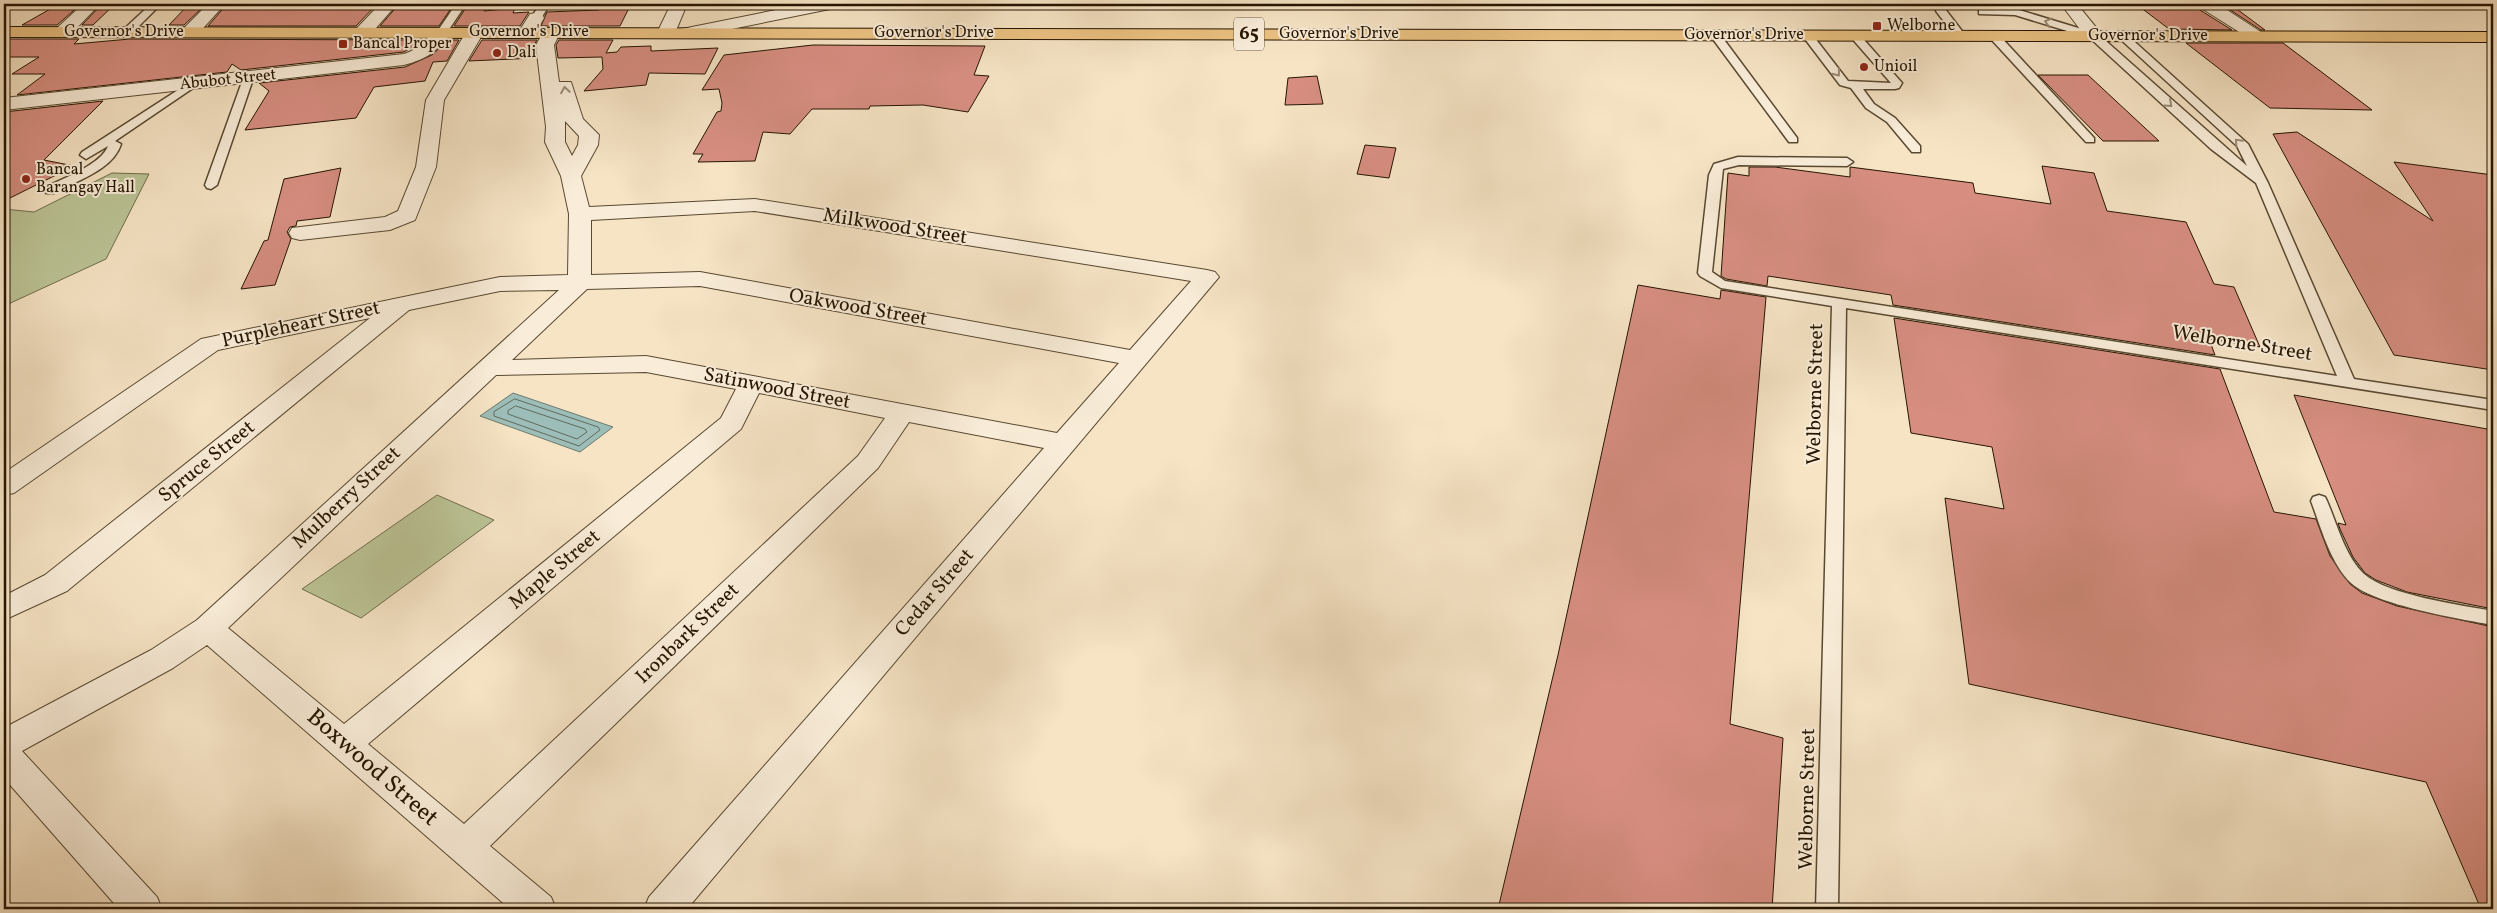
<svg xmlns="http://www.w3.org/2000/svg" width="2497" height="913" font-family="Vollkorn,serif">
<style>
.green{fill:#bbc496;stroke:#706c4b}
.water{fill:#9dbeb8;stroke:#6d7a6e}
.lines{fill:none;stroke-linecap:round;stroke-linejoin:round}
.shore{stroke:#616a5c;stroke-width:1}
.building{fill:#d78e81;stroke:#251500}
.service-casing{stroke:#594931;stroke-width:3}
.minor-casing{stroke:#594931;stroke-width:2}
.trunk-casing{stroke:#251500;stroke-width:2}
.service{fill:#f9edd9;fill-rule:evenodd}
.minor{fill:#f9edd9;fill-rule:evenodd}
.trunk{fill:#ebc282;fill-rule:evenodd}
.oneway{stroke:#9a8c77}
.poi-dot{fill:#8f2418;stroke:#f9edd9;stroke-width:2}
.labels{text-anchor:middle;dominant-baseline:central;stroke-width:4;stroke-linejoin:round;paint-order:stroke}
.far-poi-label{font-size:16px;fill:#251500;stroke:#f9edd9;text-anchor:start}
.far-street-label{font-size:16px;fill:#251500;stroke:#f9edd9}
.shield{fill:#f9edd9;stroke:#655641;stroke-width:1}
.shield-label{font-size:19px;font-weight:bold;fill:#251500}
.street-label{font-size:20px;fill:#251500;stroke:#f9edd9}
.near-street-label{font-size:24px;fill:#251500;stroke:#f9edd9}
</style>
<rect width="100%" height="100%" fill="#f6e4c5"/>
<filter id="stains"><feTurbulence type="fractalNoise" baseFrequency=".004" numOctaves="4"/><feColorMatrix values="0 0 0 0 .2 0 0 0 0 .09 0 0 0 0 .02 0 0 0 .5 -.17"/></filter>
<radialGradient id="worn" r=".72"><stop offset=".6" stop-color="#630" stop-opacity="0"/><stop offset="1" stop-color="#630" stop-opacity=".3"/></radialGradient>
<path class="green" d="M112 173 149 174 106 259 4 306V209L34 212Z
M437 495 494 520 361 618 302 589Z"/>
<path class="water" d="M513 393 613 427 580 452 480 416Z"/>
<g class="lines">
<path class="shore" d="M515 399 598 427 600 430 579 446 494 416V412Z
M516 406 585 429 587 432 577 439 508 414V411Z"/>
</g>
<path class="building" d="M59 4H81L57 25H22Z
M102 4H115L93 25H82Z
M189 4H206L184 25H169Z
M227 4H254L251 7 320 4 376 5 356 26H208Z
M399 4H434L429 9 452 7 439 26H380Z
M487 4 484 11 515 8 513 13 529 12 520 26H454L467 6Z
M602 4H631L620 26H541L547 12 599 10Z
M2136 4H2197L2200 10 2232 30 2169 29Z
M2221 4H2230L2265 30H2261Z
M4 39H79L74 44 130 39 423 40 404 52 241 70 232 64 227 72 17 95 45 74H12L39 57H4Z
M448 40H459L447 61 433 62 425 81 374 87 356 118 245 130 269 91 259 83 405 67 432 55Z
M482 40H537L534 45 536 58 469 61Z
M559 40H613L606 53 617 52 621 47 651 46V51L718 48 705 74 649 73 646 85 584 91 603 69 602 57 558 58 556 45Z
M2186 43H2283L2372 110 2270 108Z
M813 45 985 46 974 75 989 76 968 112 923 105 870 106 869 109H812L790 134 763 132 755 161 698 162 703 154H693L717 112 721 111 722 103 719 89 702 90 724 55Z
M2038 75H2088L2159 141H2103Z
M1317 76 1323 104 1285 105 1288 78Z
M103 101 44 160 74 166 4 201V112Z
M2297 132 2433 221 2394 162 2493 175V370L2394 355 2273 134Z
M1365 145 1396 148 1389 178 1357 174Z
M2042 166 2094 173 2107 211 2186 222 2214 284 2234 287 2260 347 2209 339 2215 355 1893 305 1891 295 1768 276 1767 286 1726 279 1721 276 1728 173 1749 176V167H1775L1850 177V167L1973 183 1975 193 2051 204Z
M341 168 330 217 297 221 296 226 290 227 287 232 291 239 275 285 241 289 264 241 268 240 284 179Z
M1638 285 1720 299 1721 290 1766 297 1730 724 1783 738 1772 909H1498L1558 655Z
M1894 318 2220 369 2274 512 2316 519 2330 556 2350 584 2362 593 2397 606 2493 627V909H2481L2426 782 1969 684 1945 498 2004 509 1992 447 1911 433Z
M2294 395 2493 430V609L2407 592 2376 580 2365 573 2353 557 2340 529 2338 523 2346 525Z"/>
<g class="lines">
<g class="service-casing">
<path id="service" d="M151 4H161L131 34H123V30Z
M456 4H466L446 34H438L437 32Z
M540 4H550L540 20H532L531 18Z
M1937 9H1945L1965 35 1964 37H1956L1936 11Z
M1983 9H2016L2098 34 2247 166 2237 146 2117 36 2122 33 2126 34 2248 144 2268 183 2354 379 2493 400V410L1846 308 1838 909H1816L1832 306 1721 288 1700 276 1698 273 1709 175 1714 164 1738 157 1847 158 1853 162 1847 166 1739 165 1723 169 1712 272 1725 281 2337 376 2256 183 2211 149 2090 38 2015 15 1979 14V10Z
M1715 32 1719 33 1797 138V142H1789L1710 35Z
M1807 32 1811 33 1848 81 1891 83 1849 35 1854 32 1858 33 1902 83 1899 88 1895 89H1863L1874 104 1895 118 1920 146V152H1912L1887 122 1866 108 1851 88 1840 85 1802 35Z
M1994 33 1998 34 2094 138V142H2086L1990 38 1989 36Z
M248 76 253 79 217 185 211 189 207 188 205 185 243 79Z
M192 81 196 82V86L115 141 121 144C113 170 76 181 54 193H46L44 190 46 187C62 179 102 164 108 146L86 159 80 155 82 152Z
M2319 495 2325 497 2327 501C2337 524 2345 556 2364 574 2387 595 2461 605 2493 611V625C2460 619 2375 605 2351 583 2330 563 2321 527 2311 501L2313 497Z"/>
</g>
<g class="minor-casing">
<path id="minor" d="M83 4H100L69 36H57L54 32 57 28Z
M208 4H225L196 36H184L181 32 184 28Z
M380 4H397L369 36H357L354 32 357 28Z
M671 4H687L675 33 672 37H660L657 33Z
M806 4H838L836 8 830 9 687 38 681 37 678 33 681 29 687 28Z
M2061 4H2077L2103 36 2100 40H2088Z
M2199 4H2218L2267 36 2264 40H2252L2201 8Z
M536 13 542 14 544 18 533 37H521L518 33 530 14Z
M442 27 448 28 451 32C438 51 427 59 404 65L4 110V98L404 54C424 48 430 30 442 27Z
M475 27 481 28 484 32 444 100 436 167 415 220 390 230 300 240 292 238 289 233 292 228 385 217 398 211 416 167 426 100 466 32 469 28Z
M551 28 557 29 560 33 554 45 559 82H571L583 119 599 135 598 145 581 176 589 207 755 199 1207 270 1215 272 1219 277 687 909H644L649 897 1044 448 909 422 878 468 490 846 551 897 556 909H510L207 645 173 668 22 751 157 897 162 909H119L4 778V728L151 650 197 620 559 290 500 291 409 310 67 591 4 620V596L45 575 370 318 218 350 14 493 4 495V473L201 339 500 277 568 275 569 214 561 176 545 142 546 127 536 45 545 29ZM565 121 579 136 578 145 572 156 565 142ZM755 211 1191 281 1130 350 700 272 591 275V220ZM700 286 1119 363 1057 433 646 356 512 360 587 289ZM646 372 736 389 721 418 344 724 228 628 496 375ZM759 393 885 418 858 456 464 824 368 744 741 429Z"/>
</g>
<g class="trunk-casing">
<path id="trunk" d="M4 27 2493 32V42L4 37Z"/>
</g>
<use href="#service" class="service"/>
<use href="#minor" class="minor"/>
<use href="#trunk" class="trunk"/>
</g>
<defs><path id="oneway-chevron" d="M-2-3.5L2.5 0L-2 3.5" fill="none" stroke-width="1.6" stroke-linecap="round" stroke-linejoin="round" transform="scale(1.25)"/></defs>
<g class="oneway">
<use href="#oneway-chevron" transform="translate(2048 22) rotate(-163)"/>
<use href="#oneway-chevron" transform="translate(1837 73) rotate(52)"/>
<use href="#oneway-chevron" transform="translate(565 90) rotate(-99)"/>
<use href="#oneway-chevron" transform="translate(2169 104) rotate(42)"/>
<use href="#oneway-chevron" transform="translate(2238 142) rotate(-133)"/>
</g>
<g class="poi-dot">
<rect x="1872" y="21" width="10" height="10" rx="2.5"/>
<rect x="338" y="39" width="10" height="10" rx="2.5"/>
<circle cx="497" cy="53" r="5"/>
<circle cx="1864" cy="67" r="5"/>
<circle cx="26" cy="179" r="5"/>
</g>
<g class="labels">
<g class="far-poi-label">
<text x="1887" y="26">Welborne</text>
<text x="353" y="44">Bancal Proper</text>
<text x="507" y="53">Dali</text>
<text x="1874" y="67">Unioil</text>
<text x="36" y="170">Bancal<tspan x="36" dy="18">Barangay Hall</tspan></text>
</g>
<g class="far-street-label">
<text x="124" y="32">Governor's Drive</text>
<text x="529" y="32">Governor's Drive</text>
<text x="934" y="33">Governor's Drive</text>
<text x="1339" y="34">Governor's Drive</text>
<text x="1744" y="35">Governor's Drive</text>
<text x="2148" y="36">Governor's Drive</text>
<text transform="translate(228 80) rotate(-6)">Abubot Street</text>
</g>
<rect class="shield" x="1234" y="17.5" width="30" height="33" rx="4"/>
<g class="shield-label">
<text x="1249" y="34">65</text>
</g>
<g class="street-label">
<text transform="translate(895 227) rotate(9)">Milkwood Street</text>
<text transform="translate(858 308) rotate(10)">Oakwood Street</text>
<text transform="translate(301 325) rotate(-12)">Purpleheart Street</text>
<text transform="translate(2242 344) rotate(9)">Welborne Street</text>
<text transform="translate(777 389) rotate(11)">Satinwood Street</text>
<text transform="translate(1816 394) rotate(-89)">Welborne Street</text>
<text transform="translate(207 462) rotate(-39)">Spruce Street</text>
<text transform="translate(347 498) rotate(-43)">Mulberry Street</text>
<text transform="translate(555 570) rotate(-40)">Maple Street</text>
<text transform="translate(935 593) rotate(-49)">Cedar Street</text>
<text transform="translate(688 634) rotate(-44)">Ironbark Street</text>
<text transform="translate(1808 799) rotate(-89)">Welborne Street</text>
</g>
<g class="near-street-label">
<text transform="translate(372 768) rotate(41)">Boxwood Street</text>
</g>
</g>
<rect width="2497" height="913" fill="none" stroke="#f6e4c5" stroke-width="20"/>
<rect x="5" y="5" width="2487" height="903" fill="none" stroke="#251500" stroke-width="2.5"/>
<rect x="10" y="10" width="2477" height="893" fill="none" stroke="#251500"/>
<rect width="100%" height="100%" filter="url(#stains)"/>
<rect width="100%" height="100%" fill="url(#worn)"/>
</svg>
